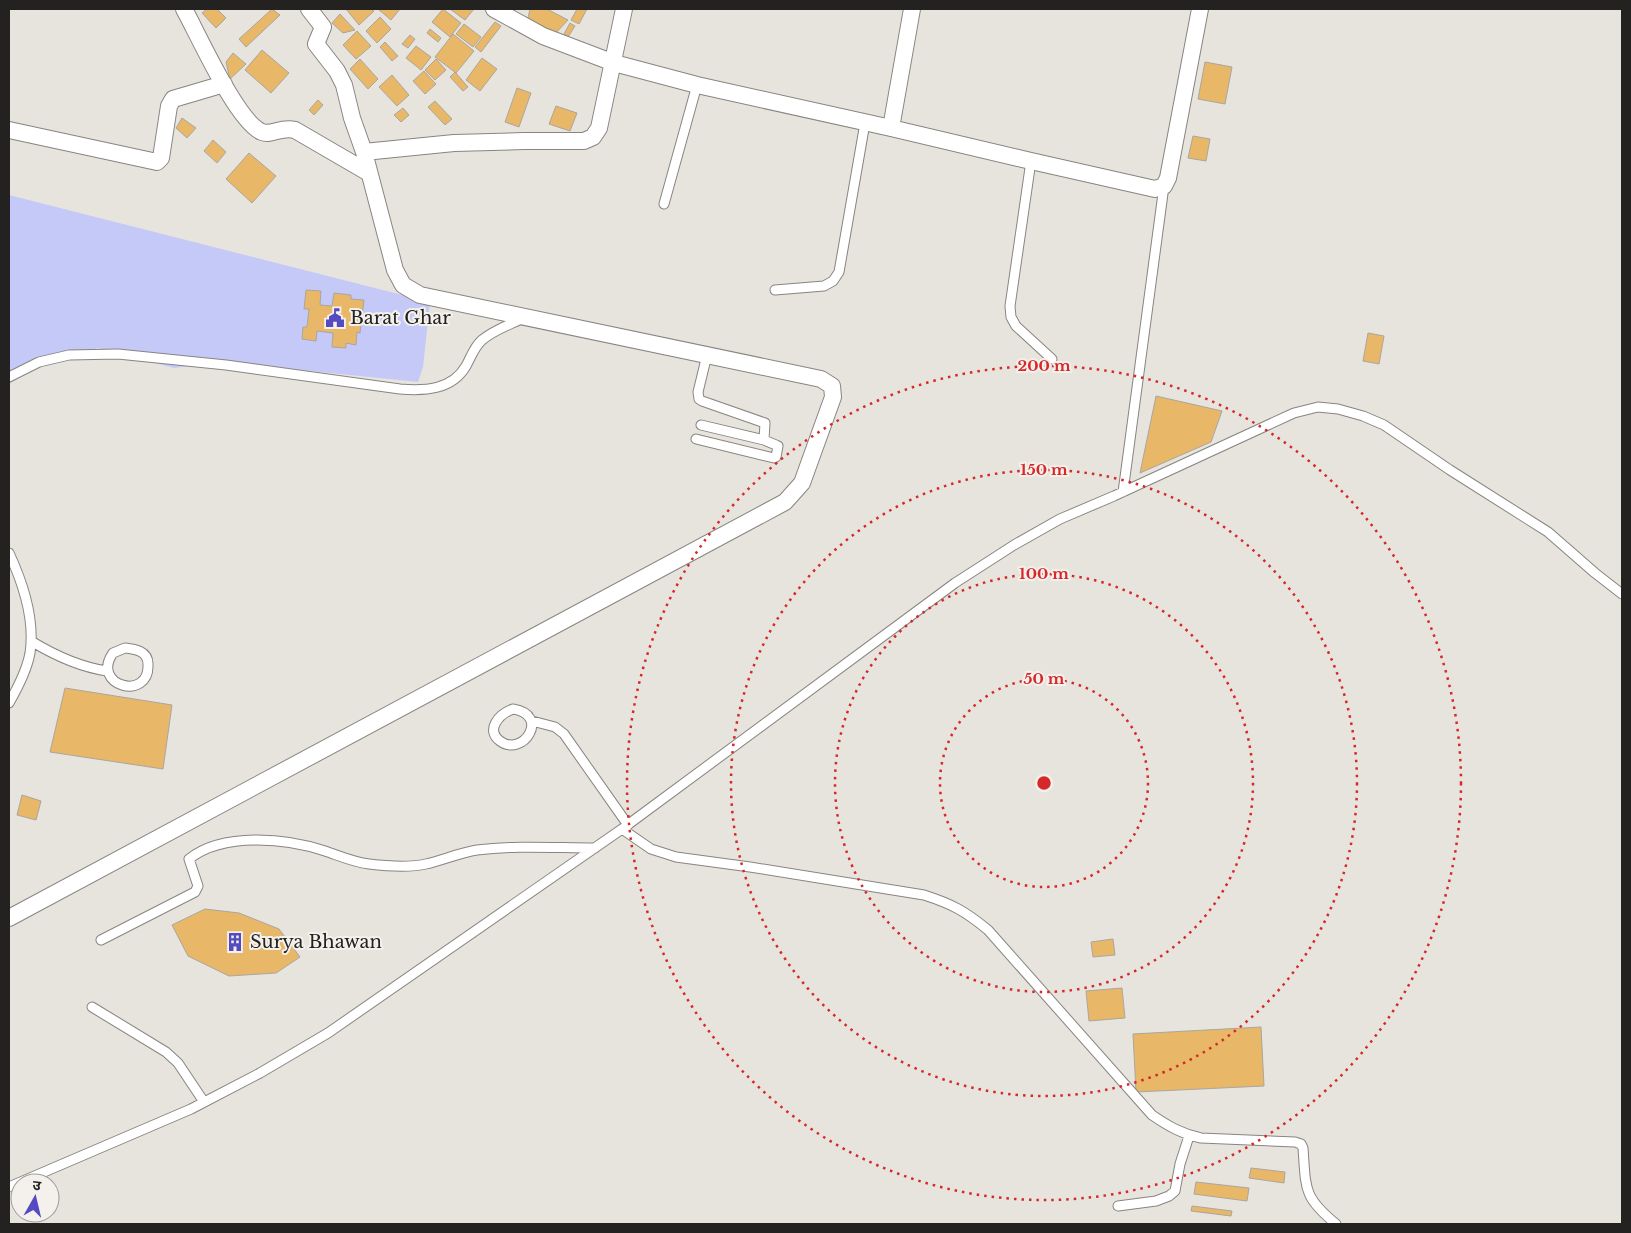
<svg xmlns="http://www.w3.org/2000/svg" width="1631" height="1233" font-family="'Libre Baskerville','Noto Sans Devanagari',serif">
<style>
.green{fill:#c5c9f8}
.building{fill:#e8b767;stroke:#a9a6a1}
.lines{fill:none;stroke-linecap:round;stroke-linejoin:round}
.lane-casing{stroke:#888580;stroke-width:11}
.street-casing{stroke:#888580;stroke-width:18}
.lane{stroke:#fff;stroke-width:9}
.street{stroke:#fff;stroke-width:16}
.ring{fill:none;stroke:#d62828;stroke-width:2.5;stroke-dasharray:2.5 5}
.labels{text-anchor:middle;dominant-baseline:central;stroke-width:4;stroke-linejoin:round;paint-order:stroke}
.poi-label{font-size:18px;fill:#232220;stroke:#f4f1ec;text-anchor:start}
.centre{fill:#d62828;stroke:#f4f1ec;stroke-width:2.5}
.ring-label{font-size:15px;text-anchor:middle;font-weight:bold;fill:#d62828;stroke:#f4f1ec;stroke-width:4;stroke-linejoin:round;paint-order:stroke}
</style>
<rect width="100%" height="100%" fill="#e7e4de"/>
<path class="green" d="M9 195 430 302 423 367 418 382 222 362 174 368 98 348 45 363 9 384Z"/>
<path class="building" d="M207 9H217L226 18 216 28 202 13Z
M272 9 280 15 246 47 239 39Z
M346 9H371L374 11 359 25Z
M378 9H400L391 20Z
M443 9 461 23 450 37 432 22Z
M450 9H474L465 20Z
M530 9H547L568 20 554 35 528 18Z
M577 9H587L579 24 571 20Z
M340 14 355 30 343 33 332 23Z
M380 17 391 29 377 43 366 31Z
M495 22 501 26 481 52 475 47Z
M570 23 575 26 568 37 564 34Z
M464 24 481 37 473 47 456 34Z
M430 29 441 38 438 42 427 33Z
M357 31 371 46 356 59 343 45Z
M453 34 474 51 456 73 435 57Z
M410 35 415 39 408 48 402 44Z
M385 42 398 56 392 61 380 47Z
M416 46 431 57 421 70 406 58Z
M262 50 289 73 271 93 245 70Z
M233 53 246 64 230 79 226 62Z
M482 58 497 69 480 91 466 80Z
M360 59 378 79 368 89 350 69Z
M436 59 446 70 435 80 425 70Z
M1205 62 1232 67 1225 104 1198 99Z
M424 71 436 84 425 94 413 81Z
M455 72 468 87 463 91 450 77Z
M392 75 409 95 397 106 379 87Z
M517 88 531 93 519 127 505 122Z
M318 100 323 105 314 115 309 110Z
M435 101 452 119 445 125 428 107Z
M556 106 577 113 570 131 549 124Z
M403 108 409 115 401 122 394 115Z
M182 118 196 128 187 138 176 128Z
M1193 136 1210 139 1206 161 1188 158Z
M213 140 226 152 217 163 204 151Z
M249 153 276 176 252 203 226 179Z
M306 290 321 291 320 305 332 306 334 293 351 295V299L364 300 360 333 357 332 356 345 346 343V348L332 347 333 333 317 331 316 341 302 339 303 327H307L309 309H304Z
M1368 333 1384 336 1379 364 1363 361Z
M1156 396 1222 411 1211 442 1140 473Z
M65 688 172 705 163 769 50 752Z
M22 795 41 801 36 820 17 815Z
M205 909 239 913 279 929 300 957 276 973 229 976 188 956 172 925Z
M1113 939 1115 955 1093 957 1091 942Z
M1122 988 1125 1018 1089 1021 1086 991Z
M1261 1027 1264 1086 1136 1092 1133 1034Z
M1251 1168 1285 1172 1284 1183 1249 1178Z
M1196 1182 1249 1188 1247 1201 1194 1194Z
M1192 1206 1232 1211 1231 1216 1191 1211Z"/>
<g class="lines">
<g class="lane-casing">
<path id="lane" d="M1031 161 1010 306 1011 317 1016 326 1052 359
M664 204 697 85
M775 290 824 286 833 281 839 272 865 123
M9 377 39 362 69 355 118 354 226 365 400 389C425 391 452 390 466 366 471 357 474 347 482 340 494 330 509 325 523 318
M701 425 764 440
M696 439 774 458 776 457 778 446 776 445 764 440 765 423 702 401 699 399 698 392 707 355
M1123 492 1164 186
M9 553C23 583 35 620 30 653 27 670 17 689 9 703
M31 641C54 655 80 667 107 671
M125 648C135 649 148 651 148 664 150 702 90 686 113 653Z
M513 709C551 715 523 758 500 741 485 730 499 714 513 709Z
M532 721 555 727 564 734 628 825
M622 829 651 849 676 857 750 867 924 895C952 904 965 911 988 930L1152 1115C1168 1126 1182 1134 1201 1138L1295 1142 1301 1144 1303 1148C1306 1189 1303 1197 1336 1224
M101 940 195 892 198 886 189 859C223 832 286 838 325 851 340 856 353 862 369 864 386 866 408 868 426 864 443 860 459 853 477 850 516 845 556 848 595 848
M92 1007 166 1052 178 1063 204 1102
M9 1187 191 1109 260 1073 328 1033 622 829 955 583 1014 545 1060 519 1114 496 1294 413 1318 407 1338 409 1363 416 1384 425 1450 470 1548 532 1595 573 1622 594
M1118 1206 1156 1201 1169 1196 1175 1191 1180 1164 1189 1136"/>
</g>
<g class="street-casing">
<path id="street" d="M184 9C198 34 237 122 262 132 272 136 281 126 295 130L369 173
M494 9 543 36 614 63 697 85 891 128 1031 161 1155 189 1164 186 1168 178 1200 9
M891 128 912 9
M9 130 157 162 161 158 169 106 173 99 224 84
M364 152 454 143 524 141H584L593 137 599 128 624 9
M9 918 785 502 802 483 833 397 832 386 821 379 420 295 403 285 395 270 364 152 352 118 344 85 337 71 316 44 323 27 309 9"/>
</g>
<use href="#lane" class="lane"/>
<use href="#street" class="street"/>
</g>
<g class="ring">
<circle cx="1044" cy="783" r="104"/>
<circle cx="1044" cy="783" r="209"/>
<circle cx="1044" cy="783" r="313"/>
<circle cx="1044" cy="783" r="417"/>
</g>
<defs>
<g id="civic-bare" transform="scale(1.5)"><path d="M-.6-6.5H3V-4.5H.6V-3L4-1V1h2V6H-6V1h2V-1L-.6-3ZM-1.2 2.5V6h2.4V2.5Z" fill="#544ac1" stroke="#f4f1ec" stroke-width="2.5" paint-order="stroke"/></g>
<g id="building-bare" transform="scale(1.5)"><path d="M-4-6H4V6H1V3H-1V6H-4ZM-2.5-4.3h1.7v1.8h-1.7ZM.8-4.3h1.7v1.8H.8ZM-2.5-1h1.7V.8h-1.7ZM.8-1h1.7V.8H.8Z" fill="#544ac1" stroke="#f4f1ec" stroke-width="2.5" paint-order="stroke"/></g>
</defs>
<g fill-rule="evenodd">
<use href="#civic-bare" x="335" y="318"/>
<use href="#building-bare" x="235" y="942"/>
</g>
<g class="labels">
<g class="poi-label">
<text x="350" y="318">Barat Ghar</text>
<text x="250" y="942">Surya Bhawan</text>
</g>
</g>
<circle cx="1044" cy="783" r="8" class="centre"/>
<g class="ring-label">
<text x="1044" y="371">200 m</text>
<text x="1044" y="475">150 m</text>
<text x="1044" y="579">100 m</text>
<text x="1044" y="684">50 m</text>
</g>
<rect width="1631" height="1233" fill="none" stroke="#232220" stroke-width="20"/>
<g transform="translate(35 1198) rotate(8)"><circle r="24" fill="#f4f1ec" stroke="#a09e9a"/>
<path d="M0-4L9 19L0 12L-9 19Z" fill="#544ac1"/>
<text y="-8" font-size="14" font-weight="bold" text-anchor="middle" fill="#232220">उ</text>
</g>
</svg>
